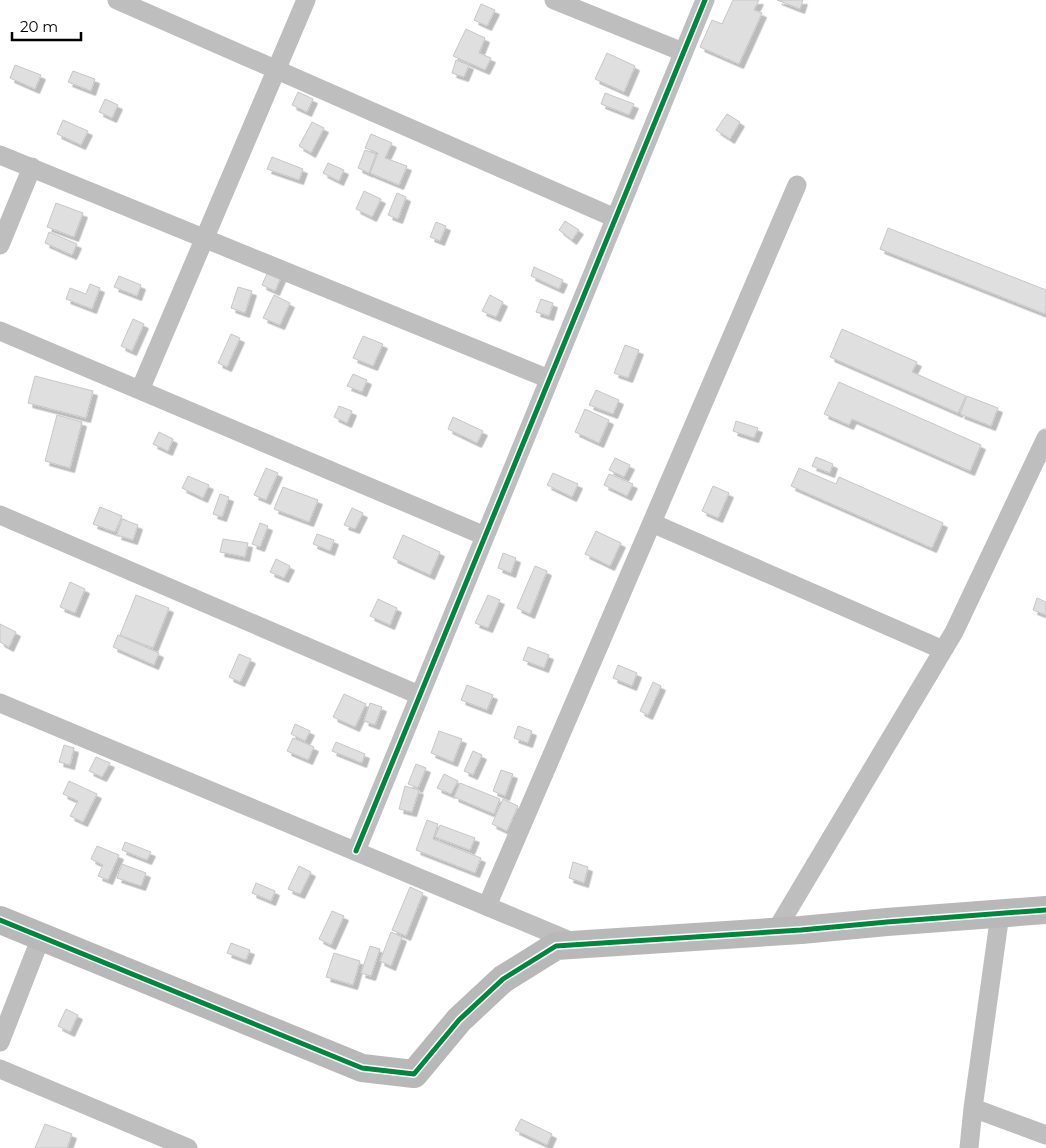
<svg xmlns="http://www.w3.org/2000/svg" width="1046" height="1148" font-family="Montserrat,sans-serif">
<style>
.building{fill:#dfdfdf;stroke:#c7c7c7;filter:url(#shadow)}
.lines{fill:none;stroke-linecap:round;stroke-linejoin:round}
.street{stroke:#bebebe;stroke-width:19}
.secondary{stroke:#b8b8b8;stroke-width:28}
.cycleway-casing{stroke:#fff;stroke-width:8}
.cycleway{stroke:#00873e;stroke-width:5}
</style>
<defs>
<filter id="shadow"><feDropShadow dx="4.5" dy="4.5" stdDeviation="0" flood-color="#0004"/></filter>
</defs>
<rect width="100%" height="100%" fill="#fff"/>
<path class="building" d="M733 0H759L754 10 762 13 739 64 700 47 712 20 722 24Z
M777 0H803L800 9Z
M481 4 495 10 487 26 474 20Z
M466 29 485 38 479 53 491 58 485 70 453 56Z
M607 53 635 66 624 92 595 79Z
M456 60 469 65 464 77 452 73Z
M15 65 41 75 35 89 10 78Z
M73 71 95 79 91 91 68 82Z
M298 92 313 99 307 112 292 105Z
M605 93 634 104 629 115 601 104Z
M105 99 118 105 112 118 99 112Z
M727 114 740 122 730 139 716 130Z
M63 120 88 131 81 145 57 134Z
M312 122 324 128 311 153 299 146Z
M371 134 392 143 385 158 407 166 399 185 370 173 378 153 365 148Z
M365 150 376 154 369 173 358 168Z
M272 157 303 169 299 180 267 169Z
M328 163 344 170 339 181 323 173Z
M364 191 381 199 372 217 356 209Z
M397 193 406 197 398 219 388 215Z
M56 203 83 213 74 237 47 227Z
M565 221 579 230 572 240 559 230Z
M436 222 446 226 440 241 430 237Z
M888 228 1046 290V310L1045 314 880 249Z
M49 232 77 244 72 255 45 243Z
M534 267 563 280 559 289 531 276Z
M269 269 282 275 275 291 262 285Z
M119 276 141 285 137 296 114 287Z
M90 284 100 288 92 309 66 299 70 288 86 294Z
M238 287 252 291 245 313 231 308Z
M274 295 290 303 280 325 263 318Z
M490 295 503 302 496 317 482 311Z
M541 299 553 303 549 316 536 312Z
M133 319 144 324 132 351 121 346Z
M842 329 917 362 912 372 966 396 958 413 830 357Z
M231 334 240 338 227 367 218 363Z
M363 336 383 344 373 366 353 358Z
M625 345 639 350 628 378 614 373Z
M353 374 367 380 362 392 347 386Z
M35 376 93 391 86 418 28 403Z
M839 382 981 445 970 471 852 419 849 425 824 414Z
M596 390 619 400 613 414 589 405Z
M967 396 998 408 991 426 960 414Z
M339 406 352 411 347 423 334 417Z
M585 409 609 420 599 443 575 432Z
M57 415 82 422 70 468 45 461Z
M453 417 483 431 477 443 448 429Z
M736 421 758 428 754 438 733 431Z
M159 432 173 439 168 451 153 444Z
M816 457 833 464 830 473 812 466Z
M615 458 630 465 624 477 609 470Z
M266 468 278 473 266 500 254 495Z
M799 468 836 484 839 477 943 523 932 548 791 486Z
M553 473 578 484 572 497 547 485Z
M609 474 633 484 627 496 604 485Z
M188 476 209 485 203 498 182 488Z
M713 486 729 493 718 518 702 511Z
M283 487 318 500 309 522 274 509Z
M220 494 229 497 222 517 213 514Z
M100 507 122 516 115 532 93 524Z
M352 508 363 513 355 529 344 525Z
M122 519 138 525 133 540 117 535Z
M260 523 268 526 260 547 252 544Z
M596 531 621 543 610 566 585 554Z
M317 534 334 540 330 551 313 544Z
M403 535 440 552 430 575 393 558Z
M223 539 248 543 245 557 220 552Z
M503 553 516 558 511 573 498 568Z
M276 559 290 566 284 578 270 572Z
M535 566 547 571 530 614 517 608Z
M70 582 85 589 75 613 60 607Z
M136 595 169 608 153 648 120 635Z
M488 595 500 600 488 628 475 623Z
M1037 598 1046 602V615L1033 610Z
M378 599 397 608 390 625 370 616Z
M0 624 16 632 9 647 0 642Z
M118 635 159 653 154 665 113 647Z
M528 647 549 655 544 668 523 660Z
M239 654 251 659 240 682 229 677Z
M618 665 637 673 632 686 613 678Z
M653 682 661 686 648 715 640 711Z
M467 685 493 695 487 710 461 700Z
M344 694 366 704 355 727 333 717Z
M370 703 382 707 375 725 364 721Z
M295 724 310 731 305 741 291 734Z
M518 726 532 731 528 743 514 738Z
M439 731 462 739 453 762 431 753Z
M293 738 314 747 308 760 287 751Z
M336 742 365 754 362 763 332 751Z
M64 745 74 748 70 765 59 762Z
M473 751 482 755 473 775 464 771Z
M96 757 110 763 102 777 89 771Z
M416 764 426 768 418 788 408 784Z
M501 770 513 774 505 796 493 791Z
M444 774 458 781 451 794 437 788Z
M69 781 97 794 83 822 70 816 78 801 63 794Z
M460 783 500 799 494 814 454 797Z
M405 786 419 790 412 812 399 809Z
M503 799 518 806 507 831 492 824Z
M427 820 438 824 433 839 481 858 475 873 416 850Z
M440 825 475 838 470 850 435 837Z
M125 842 151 852 147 860 122 850Z
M97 846 119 855 108 880 98 876 103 865 91 859Z
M573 862 588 867 584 883 569 878Z
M122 864 146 873 141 886 117 878Z
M299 866 311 872 300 894 288 889Z
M256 883 275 891 271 901 252 893Z
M410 887 423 893 406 936 392 930Z
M332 911 344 916 331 945 319 939Z
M391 932 402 937 391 966 380 961Z
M231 943 250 950 246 960 227 953Z
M370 946 380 949 371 976 361 973Z
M334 953 360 961 353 985 326 977Z
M66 1009 78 1015 70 1032 58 1026Z
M521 1119 552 1134 547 1145 515 1130Z
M45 1124 72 1134 67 1148H35Z"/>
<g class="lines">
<path class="street" d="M117 0 615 218
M554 0 683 52
M0 155 549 379
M0 245 32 167
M0 331 485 536
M140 390 306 0
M0 515 419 695
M652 523 943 650
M0 703 575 943
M356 851 705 0
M487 906 797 185
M775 932 954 632 1046 438
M0 1042 41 937
M0 1069 188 1148
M973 1108 1046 1135
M969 1148 973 1108 1000 914"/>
<path class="secondary" d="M0 920 362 1068 414 1074 459 1020 503 979 556 946 801 930 887 922 1046 910"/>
<g class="cycleway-casing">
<path id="cycleway" d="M356 851 705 0
M0 920 362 1068 414 1074 459 1020 503 979 556 946 801 930 887 922 1046 910"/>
</g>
<use href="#cycleway" class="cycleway"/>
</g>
<path d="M12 32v8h69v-8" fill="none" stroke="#000000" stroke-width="2.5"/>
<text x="20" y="32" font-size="15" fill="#000000" stroke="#ffffff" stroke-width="4" paint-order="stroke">20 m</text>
</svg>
